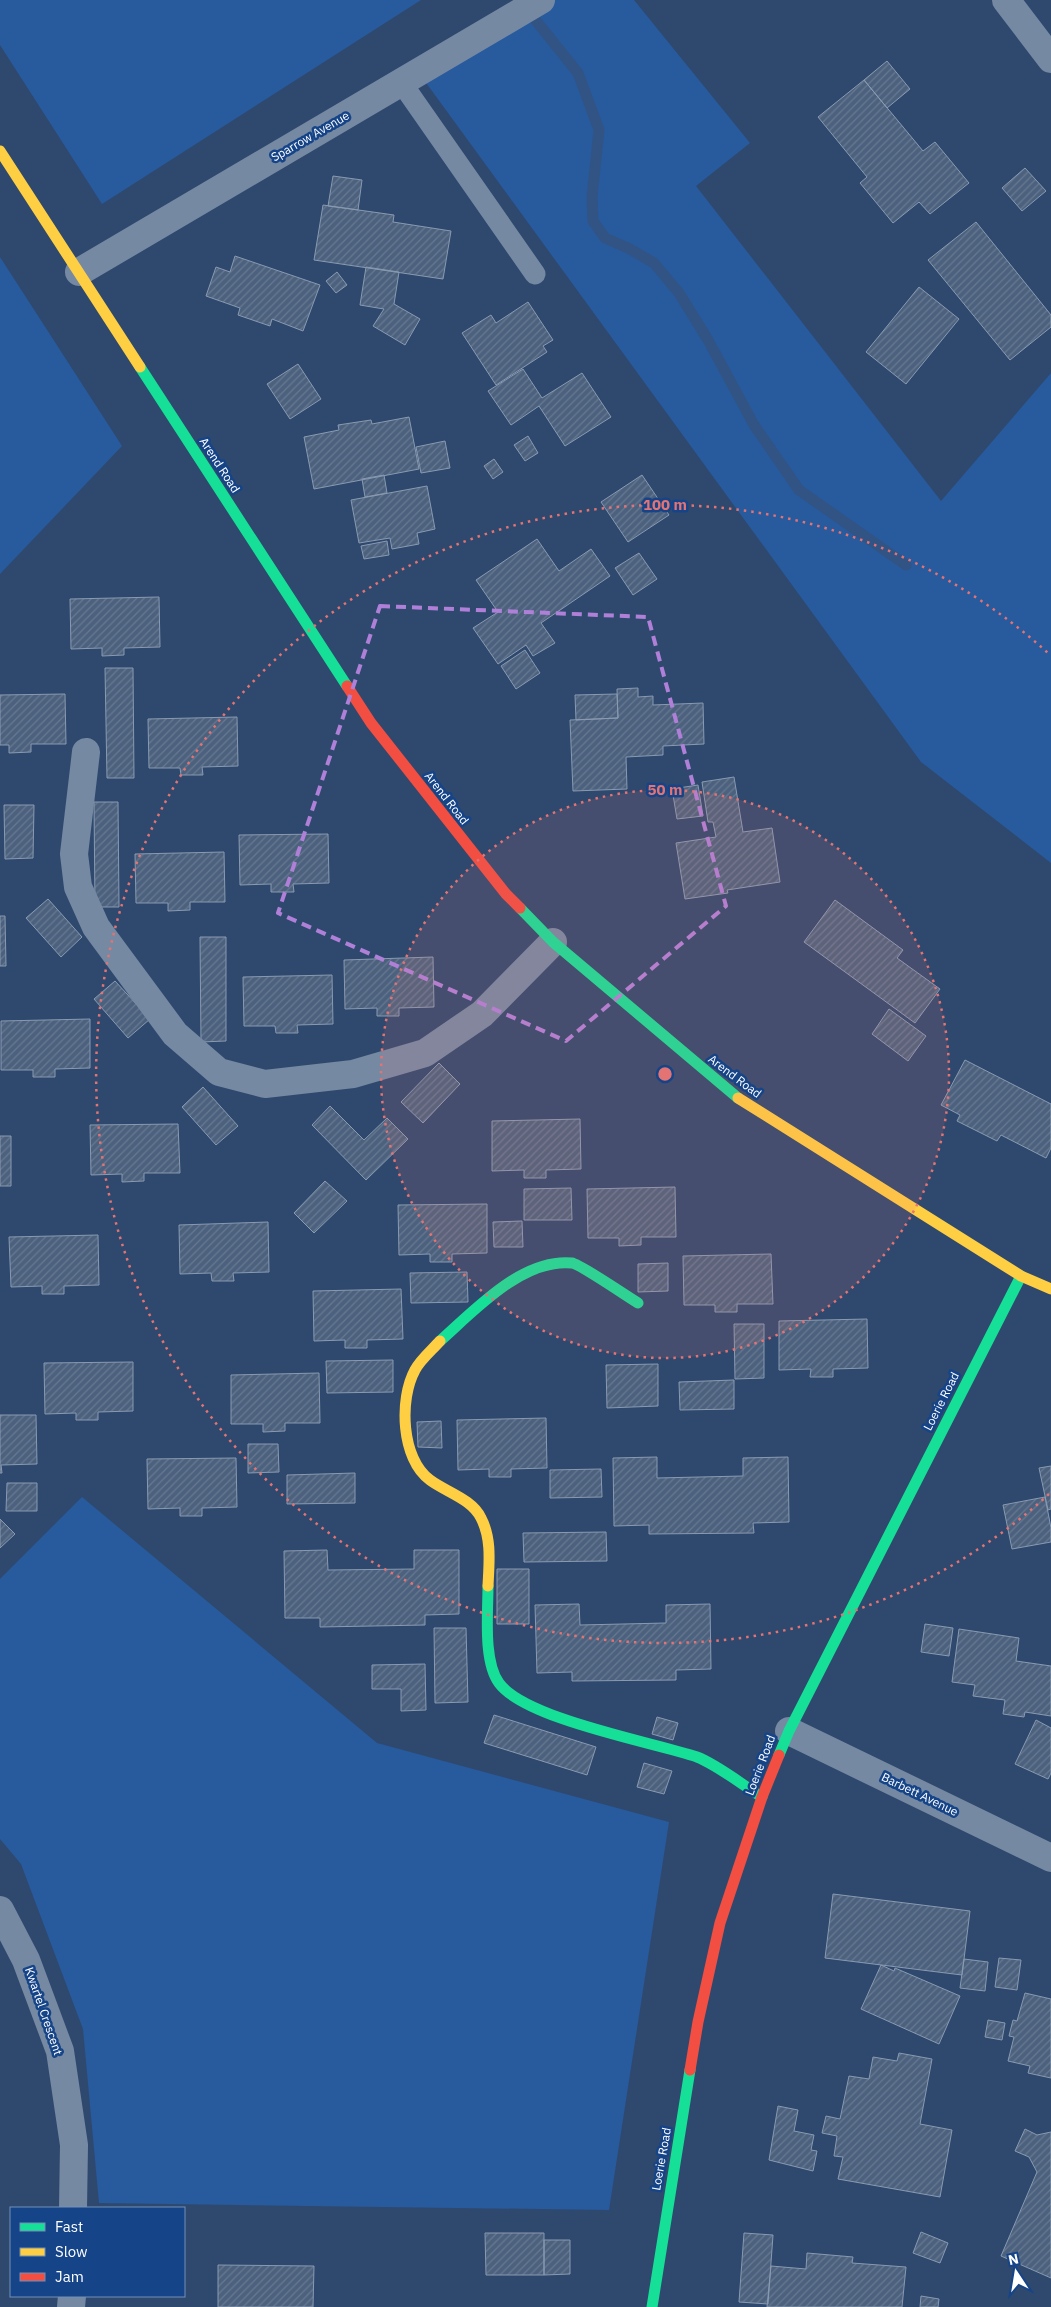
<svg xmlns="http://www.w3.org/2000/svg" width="1051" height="2307" font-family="'IBM Plex Sans',sans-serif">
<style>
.grass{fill:#285a9e}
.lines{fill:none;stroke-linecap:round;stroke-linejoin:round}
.stream{stroke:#325485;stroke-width:11}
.building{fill:url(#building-hatch);stroke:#899ab1}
.lane{stroke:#7689a3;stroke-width:21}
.street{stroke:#7689a3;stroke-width:28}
.fast{stroke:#16e098;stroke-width:11}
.slow{stroke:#ffcf43;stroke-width:11}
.jam{stroke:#f24e42;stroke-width:11}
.marked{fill:none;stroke:#b080d9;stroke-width:4;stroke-dasharray:10 6;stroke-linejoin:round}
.ring{fill:none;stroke:#e47373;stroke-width:2.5;stroke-dasharray:2.5 5}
.labels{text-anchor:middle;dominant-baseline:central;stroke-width:5;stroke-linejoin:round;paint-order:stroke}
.street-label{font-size:12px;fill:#fff;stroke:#154488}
.centre{fill:#e47373;stroke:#154488;stroke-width:2.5}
.ring-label{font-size:15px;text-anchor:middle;font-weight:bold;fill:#e47373;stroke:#154488;stroke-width:5;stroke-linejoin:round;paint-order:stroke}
</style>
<defs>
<pattern id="building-hatch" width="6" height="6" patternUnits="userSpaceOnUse" patternTransform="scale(1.25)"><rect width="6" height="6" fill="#4c617e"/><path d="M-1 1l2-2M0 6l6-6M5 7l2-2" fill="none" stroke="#677991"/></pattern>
</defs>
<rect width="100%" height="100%" fill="#2f496e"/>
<path class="grass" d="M0 0H421L102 204 0 45Z
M554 0H634L750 143 696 186 941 501 1051 373V863L921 762 424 80Z
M0 257 122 446 0 574Z
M82 1497 377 1743 669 1822 609 2210 99 2203 83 2029 21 1864 0 1839V1579Z"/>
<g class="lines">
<path class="stream" d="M533 17 578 73 599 130 592 197 593 221 605 238 628 248 654 263 679 293 708 340 754 425 799 490 906 565"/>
</g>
<path class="building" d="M887 61 910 89 887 108 864 80Z
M864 80 923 151 935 142 969 183 930 214 919 202 893 223 860 183 867 177 818 117Z
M1025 168 1046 191 1022 211 1002 188Z
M333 176 362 180 358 210 328 206Z
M323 205 394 215 393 222 451 231 443 279 314 260Z
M976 222 1051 315V327L1010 360 928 260Z
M235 256 320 285 303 331 272 319 270 326 238 315 240 308 206 296 216 267 230 272Z
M366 267 399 272 394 304 420 319 405 345 373 326 384 309 360 305Z
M337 272 347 285 336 293 326 281Z
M919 287 959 319 906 384 866 352Z
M528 302 553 340 543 346 547 352 496 385 462 333 491 315 496 323Z
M298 364 321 399 290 419 267 384Z
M523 369 542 398 582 373 611 417 565 446 539 406 511 425 488 391Z
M409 417 419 469 314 489 304 437 339 430 338 425 371 420 372 424Z
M528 436 538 453 525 461 514 445Z
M445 441 450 468 421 473 416 447Z
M494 459 503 472 493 479 484 466Z
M384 475 387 493 365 497 362 479Z
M642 475 669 515 628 542 601 502Z
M427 486 435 529 417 533 419 544 392 549 390 538 359 543 351 500Z
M537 539 559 571 591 549 610 576 541 623 555 643 533 656 526 645 498 664 473 628 498 612 476 580Z
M387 541 389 555 364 559 361 546Z
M639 553 657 579 633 595 615 568Z
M159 597 160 647 124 648V655L102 656V648L71 649 70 599Z
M525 650 540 673 516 689 501 666Z
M105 668H133L134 778H107Z
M638 688V697L653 696V705L703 703 704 744 663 746V755L626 757 627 789 573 791 570 720 618 718 617 689Z
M65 694 66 744H31V752L9 753V745H0V695Z
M617 694 618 718 576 720 575 695Z
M237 717 238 766 202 767 203 775H181L180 768H149L148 719Z
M734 777 743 832 772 828 780 882 727 890 728 893 685 899 676 843 716 837 713 822H708L702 782Z
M698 785 703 816 677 819 672 789Z
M94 802H118L119 907H95Z
M4 805H34L33 858 5 859Z
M328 834 329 883 293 884 294 892H271V884L240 885 239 835Z
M224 852 225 902H190V910L168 911V903H136L135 854Z
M48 899 82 937 61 957 26 918Z
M835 900 903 950 897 958 940 989 915 1023 804 942Z
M0 916H5L6 966H0Z
M200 937H226V1041L201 1042Z
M433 957 434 1007 399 1008V1016H377V1008L345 1009 344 960Z
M332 975 333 1024 297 1025 298 1033H276L275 1026H244L243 977Z
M115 981 150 1019 128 1038 94 999Z
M889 1009 926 1036 908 1061 872 1034Z
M90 1019V1068L55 1069V1077H33V1070H1V1021Z
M965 1060 1051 1104V1148L1046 1158 1001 1135 997 1141 957 1121 960 1115 941 1105Z
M439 1063 460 1084 423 1123 401 1102Z
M203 1087 238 1126 216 1145 182 1107Z
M330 1106 364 1140 387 1118 408 1139 366 1180 312 1125Z
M580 1119 581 1169 546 1170V1178H524V1170L492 1171V1121Z
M178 1124 180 1173H144V1181L122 1182V1174L91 1175 90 1125Z
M0 1136H11V1186H0Z
M325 1181 347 1201 314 1233 294 1213Z
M675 1187 676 1237H641V1245L619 1246V1238H588L587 1189Z
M571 1188 572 1220H524V1189Z
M487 1204V1253L452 1254V1262H430V1254L399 1255 398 1205Z
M522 1221 523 1247H494L493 1222Z
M268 1222 269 1272 233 1273 234 1281H212L211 1273 180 1274 179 1225Z
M98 1235 99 1285 64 1286V1294H42V1286L11 1287 9 1237Z
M771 1254 773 1304H737V1312H715V1305H684L683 1256Z
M668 1263V1291L638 1292V1264Z
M467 1272 468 1302 411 1303 410 1273Z
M401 1289 403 1339 367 1340V1348H345V1340L314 1341 313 1291Z
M867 1319 868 1368 833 1369V1377H810L811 1369 779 1370V1321Z
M734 1324H764V1378L735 1379Z
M393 1360V1392L327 1393 326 1361Z
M133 1362V1411L98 1412V1420H76V1413L45 1414 44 1363Z
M658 1364V1406L607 1408 606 1365Z
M319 1373 320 1423H285V1431L263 1432V1424H231V1375Z
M734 1380V1409L680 1410 679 1382Z
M0 1415H36L37 1464 1 1465 2 1473H0Z
M546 1418 547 1468 511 1469V1477H489V1469L458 1470 457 1420Z
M441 1421 442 1448 418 1447 417 1422Z
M248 1444H278L279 1472 248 1473Z
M657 1457V1478L743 1476V1458L788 1457 789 1522 753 1523 754 1533 649 1534V1525L614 1526 613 1458Z
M236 1458 237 1507 202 1508V1516H180V1508L148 1509 147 1459Z
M1051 1466V1509L1048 1510 1039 1468Z
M601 1469 602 1497 550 1498V1470Z
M355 1473V1503L287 1504V1475Z
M7 1483H37V1511H6Z
M1045 1497 1051 1528V1542L1012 1549 1003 1505Z
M0 1519 15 1534 0 1548Z
M606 1532 607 1561 524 1562 523 1533Z
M327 1550 328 1570 414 1569V1550H459V1614L425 1615V1625L320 1627V1618H285L284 1551Z
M497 1569H529V1624H497Z
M579 1604 580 1625 666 1623V1605L710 1604 711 1669 676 1670V1680L572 1681V1672L537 1673 535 1605Z
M925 1624 953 1628 949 1656 921 1652Z
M434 1628H466L468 1702 435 1703Z
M959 1629 1019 1638 1016 1661 1051 1666V1716L1025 1712 1024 1717 1003 1714 1005 1700 973 1696 975 1685 952 1682Z
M425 1664 426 1710 401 1711V1689H372V1665Z
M494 1715 596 1747 587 1775 484 1743Z
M657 1717 678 1723 673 1740 652 1734Z
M1036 1720 1051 1728V1773L1048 1779 1015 1764Z
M644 1763 672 1771 664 1794 637 1787Z
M833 1894 970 1911 962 1975 825 1958Z
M999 1958 1021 1960 1017 1990 995 1987Z
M964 1959 988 1962 985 1991 960 1988Z
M881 1965 894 1971 895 1968 960 1996 939 2044 861 2009Z
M1025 1993 1051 1999V2078L1028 2073 1030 2066 1008 2061 1014 2037 1009 2036 1013 2020 1017 2021Z
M988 2020 1005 2023 1002 2040 985 2037Z
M899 2053 932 2059 920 2124 952 2130 940 2197 838 2179 843 2157 834 2156 837 2136 822 2133 826 2116 840 2119 849 2076 869 2079 873 2057 897 2061Z
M778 2106 798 2110 794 2131 814 2135 811 2150 817 2151 813 2171 769 2160Z
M1025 2129 1037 2135 1051 2132V2278L1001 2256 1037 2172 1029 2157 1015 2151Z
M921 2232 948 2243 940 2263 913 2253Z
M485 2233H544V2275H486Z
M744 2233 773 2235 768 2304 739 2302Z
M544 2240H570V2274L544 2275Z
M807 2253 853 2257 852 2263 906 2267 902 2307H767L771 2266 806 2269Z
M218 2265 314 2266 313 2307H218Z
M921 2296 939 2299 938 2307H920Z"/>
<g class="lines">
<path class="lane" d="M401 82 535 274"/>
<path class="street" d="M1006 0 1051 59
M79 272 541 0
M86 752 74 854 78 887 96 927 175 1034 219 1072 265 1084 353 1074 425 1053 482 1014 553 942
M789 1731 1051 1858
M0 1910 26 1960 60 2051 74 2145 73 2208
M71 2307 72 2296"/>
<path class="fast" d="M140 367 347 686
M520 908 553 942 738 1098
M440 1341C474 1311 522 1258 572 1263 580 1264 628 1297 638 1303
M488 1586C488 1613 483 1661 499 1683 525 1719 652 1742 697 1757 716 1764 744 1786 762 1797
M779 1755 789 1731 1021 1276
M652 2307 690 2070"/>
<path class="slow" d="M0 151 140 367
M738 1098 1021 1276 1051 1289
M440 1341C432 1350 420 1360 415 1370 399 1399 401 1459 430 1480 446 1492 472 1499 481 1518 492 1539 489 1563 488 1586"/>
<path class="jam" d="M347 686 371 723 506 894 520 908
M690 2070 698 2022 720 1923 762 1797 779 1755"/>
</g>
<path class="marked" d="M380 606 648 617 726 906 566 1041 278 913Z"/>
<circle cx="665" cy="1074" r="284" fill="#e47373" fill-opacity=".12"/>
<g class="ring">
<circle cx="665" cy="1074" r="284"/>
<path d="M1049 1494A569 569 0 1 1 1049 654"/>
</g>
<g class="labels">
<g class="street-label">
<text transform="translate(310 136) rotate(-30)">Sparrow Avenue</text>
<text transform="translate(220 465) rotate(57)">Arend Road</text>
<text transform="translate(447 798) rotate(52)">Arend Road</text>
<text transform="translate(735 1076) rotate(37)">Arend Road</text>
<text transform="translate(941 1401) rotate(-63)">Loerie Road</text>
<text transform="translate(760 1765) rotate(-69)">Loerie Road</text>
<text transform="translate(920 1794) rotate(26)">Barbett Avenue</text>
<text transform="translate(44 2011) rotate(71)">Kwartel Crescent</text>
<text transform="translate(661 2159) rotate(-80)">Loerie Road</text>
</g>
</g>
<circle cx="665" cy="1074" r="8" class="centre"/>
<g class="ring-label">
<text x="665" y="510">100 m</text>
<text x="665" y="795">50 m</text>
</g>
<rect x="10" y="2207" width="175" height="90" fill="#154488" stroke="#738fb8"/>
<rect x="20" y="2223" width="25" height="8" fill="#16e098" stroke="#738fb8"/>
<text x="55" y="2232" font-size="15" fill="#ffffff">Fast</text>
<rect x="20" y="2248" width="25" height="8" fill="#ffcf43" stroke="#738fb8"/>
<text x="55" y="2257" font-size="15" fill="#ffffff">Slow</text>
<rect x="20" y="2273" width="25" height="8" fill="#f24e42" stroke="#738fb8"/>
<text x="55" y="2282" font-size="15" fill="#ffffff">Jam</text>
<g transform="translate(1016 2272) rotate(348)" stroke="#154488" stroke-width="4" paint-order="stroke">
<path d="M0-4L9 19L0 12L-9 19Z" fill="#ffffff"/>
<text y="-8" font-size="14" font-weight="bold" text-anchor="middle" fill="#ffffff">N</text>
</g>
</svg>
